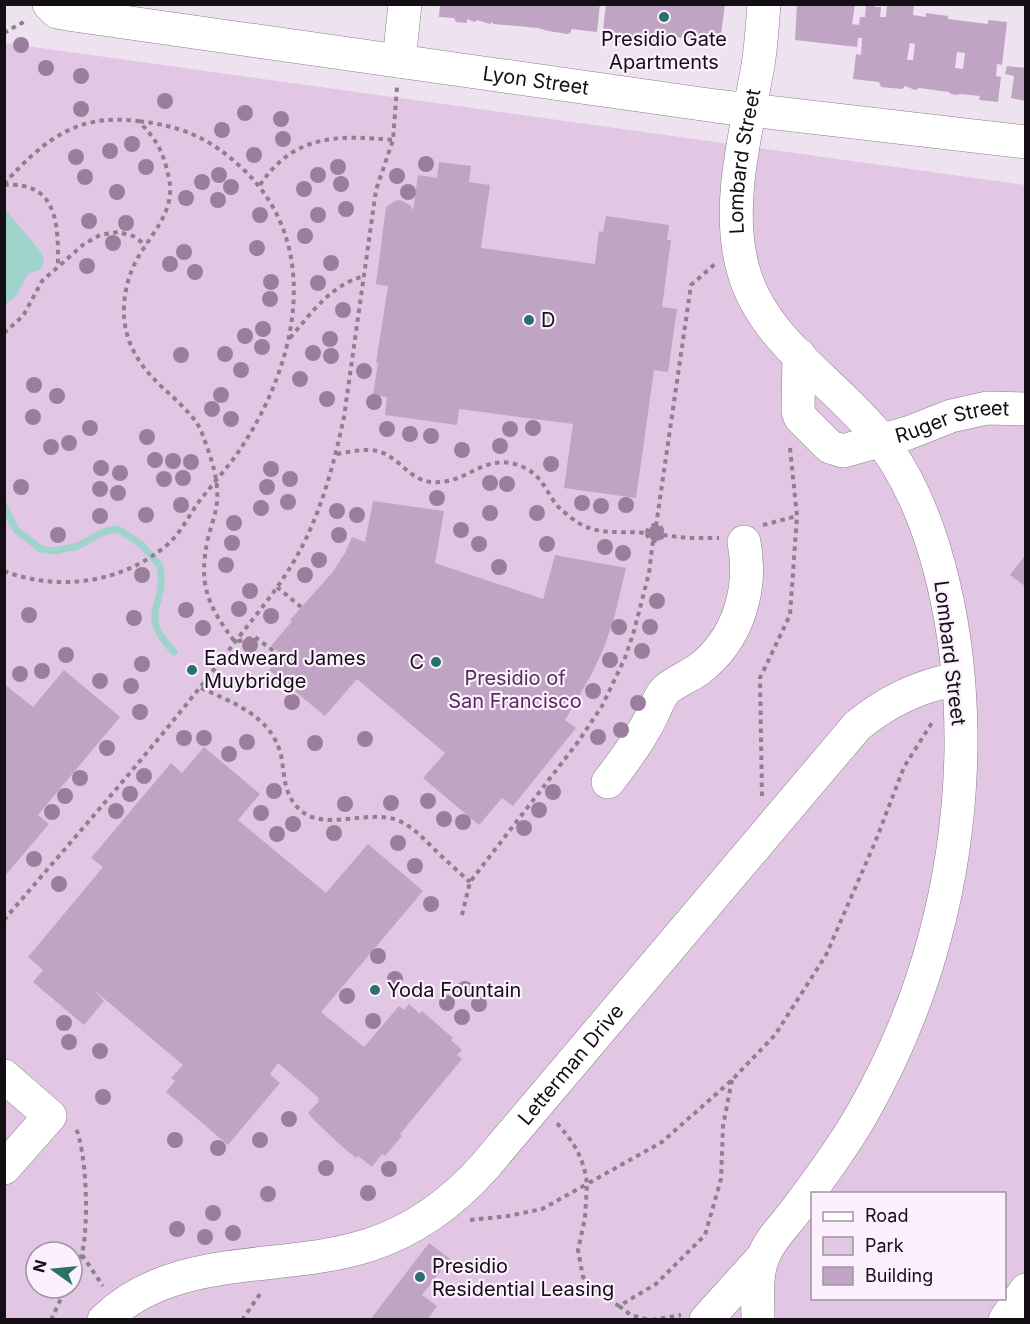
<svg xmlns="http://www.w3.org/2000/svg" width="1030" height="1324" font-family="Inter,sans-serif">
<style>
.green{fill:#e1c7e4;fill-rule:evenodd}
.water{fill:#a0d3cc}
.lines{fill:none;stroke-linecap:round;stroke-linejoin:round}
.stream{stroke:#a0d3cc;stroke-width:7}
.building{fill:#c0a4c3;fill-rule:evenodd}
.minor-casing{stroke:#8a7e8b;stroke-width:34}
.path{stroke:#8b828b;stroke-width:4;stroke-dasharray:4.5 4.5;stroke-linecap:butt}
.minor{stroke:#fff;stroke-width:33}
.tree{fill:#9a7f9c}
.poi-dot{fill:#29716a;stroke:#fceffe;stroke-width:2}
.labels{text-anchor:middle;dominant-baseline:central;stroke-width:4.5;stroke-linejoin:round;paint-order:stroke}
.poi-label{font-size:20px;fill:#140f14;stroke:#fceffe;text-anchor:start}
.street-label{font-size:20px;fill:#140f14;stroke:#fceffe}
.park-label{font-size:20px;fill:#542e58;stroke:#fceffe}
</style>
<rect width="100%" height="100%" fill="#efe2f0"/>
<path class="green" d="M5 43 1025 185V1319H5ZM812 1194H1004V1298H812ZM36 1252H72V1288H36Z"/>
<path class="water" d="M5 209 41 252 44 261 41 269 28 274 16 296 5 305Z"/>
<g class="lines">
<path class="stream" d="M4 506 16 530 41 549 54 551 78 546 103 532 116 529 123 532 142 545 160 566C167 610 136 612 174 652"/>
</g>
<path class="building" d="M440 4H600L597 32 571 29V32L568 34 548 31 538 28 493 24V22L490 24 477 20 475 22 467 19V23L456 22 454 18 439 17Z
M606 4H725L720 42 665 36 664 48 612 42 614 31 603 30Z
M797 4H855L852 24 859 25 860 17H865L866 4H875V7H881L880 17H886L887 4H914L913 15 926 17V13L948 16V19L988 24V20L1007 22 1002 65 997 64 996 76 1001 77 998 102 979 100 980 96 960 94 957 95 951 94 949 92 919 88 915 90 905 86 902 89 881 87 879 82 853 79 856 54 861 55 862 38H858L857 47 795 40ZM910 43 915 44 913 60H907ZM957 52 965 53 963 69 955 68Z
M1007 66 1026 68V101L1011 98 1014 76 1005 74Z
M439 162 471 166 469 182 490 185 481 248 595 264 599 231 603 232 606 216 669 225 667 240H671L662 307 677 309 668 372 654 370 636 498 564 488 573 424 459 409 457 425 385 415 387 397 373 395 378 363H376L388 286 376 284 386 207 395 201 400 200 410 205 413 210 418 175 437 178Z
M373 501 444 511 435 563 543 599 555 555 626 568 614 619 603 650 590 677 565 720 576 728 513 806 502 798 479 825 423 778 445 753 357 679 325 716 269 670 282 655 271 646 292 621 290 620 332 573 345 553 352 537 365 542Z
M1026 554V587L1010 575Z
M64 670 120 717 38 815 49 824 4 877V684L33 707Z
M204 747 260 794 238 820 326 893 368 844 423 891 321 1012 364 1047 399 1006 404 1010 409 1004 420 1014 422 1011 453 1038 451 1040 462 1050 457 1055 462 1059 400 1134 402 1136 385 1156 382 1154 372 1167 358 1156 356 1158 338 1143 312 1118 308 1113 319 1101 317 1100 319 1098 278 1063 270 1074 280 1083 228 1145 166 1092 175 1081 171 1078 183 1065 95 991 104 1001 84 1025 33 982 43 970 28 957 103 867 91 858 171 763 182 773Z
M429 1243 450 1259 422 1295 437 1306 427 1320H370Z"/>
<g class="lines">
<g class="minor-casing">
<g id="minor">
<path id="s1" d="M49 4 57 12 74 15 716 106 1026 142"/>
<path d="M399 61 405 4"/>
<path id="s2" d="M799 355 798 411 800 417 830 447 843 451 908 433 951 416 987 408 1026 409"/>
<path d="M608 782C622 764 636 745 647 725 653 715 657 701 664 692 668 686 691 675 698 670 738 640 753 590 744 542"/>
<path d="M4 1076 50 1116 4 1168"/>
<path id="s3" d="M104 1320C175 1251 283 1273 369 1245 416 1230 453 1202 485 1166L857 726C887 701 919 686 957 679"/>
<path d="M706 1320 762 1258"/>
<path id="s4" d="M758 1320C758 1300 755 1274 764 1255 771 1238 786 1224 797 1209 820 1178 843 1147 862 1114 926 1002 959 877 961 749 962 646 941 510 872 429 828 378 761 337 743 269 726 207 745 137 756 76 761 53 762 28 764 4"/>
<path d="M1005 1320 1026 1290"/>
</g>
</g>
<path class="path" d="M4 33 27 20
M4 184C43 141 76 113 138 121 152 134 161 147 166 166 168 175 171 184 170 193 169 218 147 240 136 261 129 274 125 290 124 305 122 346 144 372 173 397 185 409 198 420 203 436 211 457 219 480 217 502 216 514 211 526 208 538 198 584 207 605 235 642L255 637 275 652 276 650
M4 185C59 181 58 226 58 266
M260 185C294 134 338 135 393 140
M4 333 23 316 42 281 84 244 100 235 118 232 133 236 146 245
M290 338C312 312 331 285 364 276
M337 454C349 452 365 448 377 451 399 456 408 480 432 482 469 485 484 450 523 467 539 474 544 486 553 500 557 507 563 511 569 516 595 538 616 530 647 533
M763 525 797 516 790 448
M647 533a8 8 0 1 1 16 0a8 8 0 1 1-16 0Z
M656 526 691 285 715 264
M663 535 687 538H719
M4 571C59 592 122 583 167 545 183 531 191 510 205 494 216 480 229 466 239 451 296 367 325 247 243 169 210 138 182 126 138 121
M277 587 301 607
M201 688C234 703 271 716 281 755 285 776 283 794 300 810 325 832 367 809 397 820 412 826 422 837 433 848 445 860 458 871 470 882
M762 796 760 678 790 615 797 516
M462 915 470 882 578 742 602 706 625 658 634 631 649 573 653 541
M4 920C80 831 158 743 229 650 249 623 273 596 291 566 319 521 333 468 344 417L376 190 393 140 397 87
M732 1080 723 1126 721 1179 705 1235 656 1284 619 1306 598 1294 583 1277 578 1250 585 1218 587 1184 662 1142 732 1080 775 1035 826 955 876 840 904 767 933 721
M470 1220 508 1216 542 1209 587 1184C584 1157 573 1141 555 1121
M82 1255 103 1286
M72 1275C75 1268 80 1260 82 1253 89 1225 87 1152 75 1126
M619 1306 631 1315 649 1320
M51 1320 66 1288
M242 1320 262 1291
M652 1320 681 1315"/>
<use href="#minor" class="minor"/>
</g>
<g class="tree">
<circle cx="21" cy="45" r="8"/>
<circle cx="46" cy="68" r="8"/>
<circle cx="81" cy="76" r="8"/>
<circle cx="165" cy="101" r="8"/>
<circle cx="81" cy="109" r="8"/>
<circle cx="245" cy="113" r="8"/>
<circle cx="281" cy="119" r="8"/>
<circle cx="222" cy="130" r="8"/>
<circle cx="283" cy="139" r="8"/>
<circle cx="132" cy="144" r="8"/>
<circle cx="110" cy="151" r="8"/>
<circle cx="254" cy="155" r="8"/>
<circle cx="76" cy="157" r="8"/>
<circle cx="426" cy="164" r="8"/>
<circle cx="146" cy="167" r="8"/>
<circle cx="338" cy="167" r="8"/>
<circle cx="219" cy="175" r="8"/>
<circle cx="318" cy="175" r="8"/>
<circle cx="397" cy="176" r="8"/>
<circle cx="85" cy="177" r="8"/>
<circle cx="202" cy="182" r="8"/>
<circle cx="341" cy="184" r="8"/>
<circle cx="231" cy="187" r="8"/>
<circle cx="304" cy="189" r="8"/>
<circle cx="117" cy="192" r="8"/>
<circle cx="408" cy="192" r="8"/>
<circle cx="186" cy="198" r="8"/>
<circle cx="218" cy="200" r="8"/>
<circle cx="346" cy="209" r="8"/>
<circle cx="260" cy="215" r="8"/>
<circle cx="318" cy="215" r="8"/>
<circle cx="89" cy="221" r="8"/>
<circle cx="126" cy="223" r="8"/>
<circle cx="305" cy="236" r="8"/>
<circle cx="113" cy="243" r="8"/>
<circle cx="257" cy="248" r="8"/>
<circle cx="184" cy="252" r="8"/>
<circle cx="331" cy="263" r="8"/>
<circle cx="170" cy="264" r="8"/>
<circle cx="87" cy="266" r="8"/>
<circle cx="195" cy="272" r="8"/>
<circle cx="271" cy="282" r="8"/>
<circle cx="318" cy="283" r="8"/>
<circle cx="270" cy="299" r="8"/>
<circle cx="343" cy="310" r="8"/>
<circle cx="263" cy="329" r="8"/>
<circle cx="245" cy="336" r="8"/>
<circle cx="330" cy="339" r="8"/>
<circle cx="262" cy="347" r="8"/>
<circle cx="313" cy="353" r="8"/>
<circle cx="225" cy="354" r="8"/>
<circle cx="181" cy="355" r="8"/>
<circle cx="331" cy="356" r="8"/>
<circle cx="241" cy="370" r="8"/>
<circle cx="364" cy="371" r="8"/>
<circle cx="300" cy="379" r="8"/>
<circle cx="34" cy="385" r="8"/>
<circle cx="221" cy="395" r="8"/>
<circle cx="57" cy="396" r="8"/>
<circle cx="327" cy="399" r="8"/>
<circle cx="374" cy="402" r="8"/>
<circle cx="212" cy="409" r="8"/>
<circle cx="33" cy="417" r="8"/>
<circle cx="231" cy="419" r="8"/>
<circle cx="90" cy="428" r="8"/>
<circle cx="533" cy="428" r="8"/>
<circle cx="387" cy="429" r="8"/>
<circle cx="510" cy="429" r="8"/>
<circle cx="410" cy="434" r="8"/>
<circle cx="431" cy="436" r="8"/>
<circle cx="147" cy="437" r="8"/>
<circle cx="69" cy="443" r="8"/>
<circle cx="500" cy="446" r="8"/>
<circle cx="51" cy="447" r="8"/>
<circle cx="462" cy="450" r="8"/>
<circle cx="155" cy="460" r="8"/>
<circle cx="173" cy="461" r="8"/>
<circle cx="191" cy="462" r="8"/>
<circle cx="551" cy="464" r="8"/>
<circle cx="101" cy="468" r="8"/>
<circle cx="271" cy="469" r="8"/>
<circle cx="120" cy="473" r="8"/>
<circle cx="183" cy="478" r="8"/>
<circle cx="164" cy="479" r="8"/>
<circle cx="290" cy="479" r="8"/>
<circle cx="490" cy="483" r="8"/>
<circle cx="507" cy="484" r="8"/>
<circle cx="21" cy="487" r="8"/>
<circle cx="267" cy="487" r="8"/>
<circle cx="100" cy="489" r="8"/>
<circle cx="118" cy="493" r="8"/>
<circle cx="437" cy="498" r="8"/>
<circle cx="288" cy="502" r="8"/>
<circle cx="582" cy="503" r="8"/>
<circle cx="181" cy="505" r="8"/>
<circle cx="626" cy="505" r="8"/>
<circle cx="601" cy="506" r="8"/>
<circle cx="261" cy="508" r="8"/>
<circle cx="337" cy="511" r="8"/>
<circle cx="490" cy="513" r="8"/>
<circle cx="537" cy="513" r="8"/>
<circle cx="146" cy="515" r="8"/>
<circle cx="357" cy="515" r="8"/>
<circle cx="100" cy="516" r="8"/>
<circle cx="234" cy="523" r="8"/>
<circle cx="461" cy="530" r="8"/>
<circle cx="656" cy="533" r="8"/>
<circle cx="58" cy="535" r="8"/>
<circle cx="339" cy="535" r="8"/>
<circle cx="232" cy="543" r="8"/>
<circle cx="479" cy="544" r="8"/>
<circle cx="547" cy="544" r="8"/>
<circle cx="605" cy="547" r="8"/>
<circle cx="623" cy="553" r="8"/>
<circle cx="319" cy="560" r="8"/>
<circle cx="226" cy="565" r="8"/>
<circle cx="499" cy="567" r="8"/>
<circle cx="142" cy="575" r="8"/>
<circle cx="305" cy="575" r="8"/>
<circle cx="250" cy="591" r="8"/>
<circle cx="657" cy="601" r="8"/>
<circle cx="239" cy="609" r="8"/>
<circle cx="186" cy="610" r="8"/>
<circle cx="29" cy="615" r="8"/>
<circle cx="271" cy="616" r="8"/>
<circle cx="134" cy="618" r="8"/>
<circle cx="619" cy="627" r="8"/>
<circle cx="650" cy="627" r="8"/>
<circle cx="203" cy="628" r="8"/>
<circle cx="250" cy="645" r="8"/>
<circle cx="642" cy="651" r="8"/>
<circle cx="66" cy="655" r="8"/>
<circle cx="610" cy="660" r="8"/>
<circle cx="142" cy="664" r="8"/>
<circle cx="42" cy="671" r="8"/>
<circle cx="20" cy="674" r="8"/>
<circle cx="100" cy="681" r="8"/>
<circle cx="131" cy="686" r="8"/>
<circle cx="593" cy="691" r="8"/>
<circle cx="292" cy="702" r="8"/>
<circle cx="638" cy="703" r="8"/>
<circle cx="140" cy="712" r="8"/>
<circle cx="621" cy="730" r="8"/>
<circle cx="598" cy="737" r="8"/>
<circle cx="184" cy="738" r="8"/>
<circle cx="204" cy="738" r="8"/>
<circle cx="365" cy="739" r="8"/>
<circle cx="247" cy="742" r="8"/>
<circle cx="315" cy="743" r="8"/>
<circle cx="107" cy="748" r="8"/>
<circle cx="229" cy="754" r="8"/>
<circle cx="144" cy="776" r="8"/>
<circle cx="80" cy="778" r="8"/>
<circle cx="274" cy="791" r="8"/>
<circle cx="553" cy="792" r="8"/>
<circle cx="130" cy="794" r="8"/>
<circle cx="65" cy="796" r="8"/>
<circle cx="428" cy="801" r="8"/>
<circle cx="391" cy="803" r="8"/>
<circle cx="345" cy="804" r="8"/>
<circle cx="539" cy="810" r="8"/>
<circle cx="116" cy="811" r="8"/>
<circle cx="52" cy="812" r="8"/>
<circle cx="261" cy="813" r="8"/>
<circle cx="444" cy="819" r="8"/>
<circle cx="463" cy="822" r="8"/>
<circle cx="293" cy="824" r="8"/>
<circle cx="524" cy="828" r="8"/>
<circle cx="334" cy="833" r="8"/>
<circle cx="277" cy="834" r="8"/>
<circle cx="398" cy="843" r="8"/>
<circle cx="34" cy="859" r="8"/>
<circle cx="415" cy="866" r="8"/>
<circle cx="59" cy="884" r="8"/>
<circle cx="431" cy="904" r="8"/>
<circle cx="378" cy="956" r="8"/>
<circle cx="395" cy="979" r="8"/>
<circle cx="465" cy="989" r="8"/>
<circle cx="347" cy="996" r="8"/>
<circle cx="447" cy="1003" r="8"/>
<circle cx="479" cy="1004" r="8"/>
<circle cx="462" cy="1017" r="8"/>
<circle cx="373" cy="1021" r="8"/>
<circle cx="64" cy="1023" r="8"/>
<circle cx="69" cy="1042" r="8"/>
<circle cx="100" cy="1051" r="8"/>
<circle cx="103" cy="1097" r="8"/>
<circle cx="289" cy="1119" r="8"/>
<circle cx="175" cy="1140" r="8"/>
<circle cx="260" cy="1140" r="8"/>
<circle cx="218" cy="1148" r="8"/>
<circle cx="326" cy="1168" r="8"/>
<circle cx="389" cy="1169" r="8"/>
<circle cx="368" cy="1193" r="8"/>
<circle cx="268" cy="1194" r="8"/>
<circle cx="213" cy="1213" r="8"/>
<circle cx="177" cy="1229" r="8"/>
<circle cx="233" cy="1233" r="8"/>
<circle cx="205" cy="1237" r="8"/>
</g>
<g class="poi-dot">
<circle cx="664" cy="17" r="6"/>
<circle cx="529" cy="320" r="6"/>
<circle cx="436" cy="662" r="6"/>
<circle cx="192" cy="670" r="6"/>
<circle cx="375" cy="990" r="6"/>
<circle cx="420" cy="1277" r="6"/>
</g>
<g class="labels">
<g class="poi-label">
<text x="664" y="39" text-anchor="middle">Presidio Gate<tspan x="664" dy="23">Apartments</tspan></text>
<text x="541" y="320">D</text>
<text x="204" y="658">Eadweard James<tspan x="204" dy="23">Muybridge</tspan></text>
<text x="424" y="662" text-anchor="end">C</text>
<text x="387" y="990">Yoda Fountain</text>
<text x="432" y="1266">Presidio<tspan x="432" dy="23">Residential Leasing</tspan></text>
</g>
<g class="street-label">
<text stroke="none"><textPath href="#s1" startOffset="495">Lyon Street</textPath></text>
<text stroke="none"><textPath href="#s4" startOffset="1275">Lombard Street</textPath></text>
<text stroke="none"><textPath href="#s2" startOffset="232">Ruger Street</textPath></text>
<text transform="translate(950 653) rotate(83)">Lombard Street</text>
<text stroke="none"><textPath href="#s3" startOffset="555">Letterman Drive</textPath></text>
</g>
<g class="park-label">
<text x="515" y="678">Presidio of<tspan x="515" dy="23">San Francisco</tspan></text>
</g>
</g>
<rect width="1030" height="1324" fill="none" stroke="#140f14" stroke-width="12"/>
<rect x="811" y="1192" width="195" height="108" fill="#fceffe" stroke="#9f95a0" stroke-width="1.5"/>
<rect x="823" y="1212" width="30" height="9" fill="#ffffff" stroke="#9f95a0" stroke-width="1.5"/>
<text x="865" y="1222" font-size="18" fill="#140f14">Road</text>
<rect x="823" y="1237" width="30" height="18" fill="#e1c7e4" stroke="#9f95a0" stroke-width="1.5"/>
<text x="865" y="1252" font-size="18" fill="#140f14">Park</text>
<rect x="823" y="1267" width="30" height="18" fill="#c0a4c3" stroke="#9f95a0" stroke-width="1.5"/>
<text x="865" y="1282" font-size="18" fill="#140f14">Building</text>
<g transform="translate(54 1270) rotate(285)"><circle r="28" fill="#fceffe" stroke="#9f95a0" stroke-width="1.5"/>
<path d="M0-4.5L10 22L0 15L-10 22Z" fill="#29716a"/>
<text y="-9" font-size="16" font-weight="bold" text-anchor="middle" fill="#140f14">N</text>
</g>
</svg>
